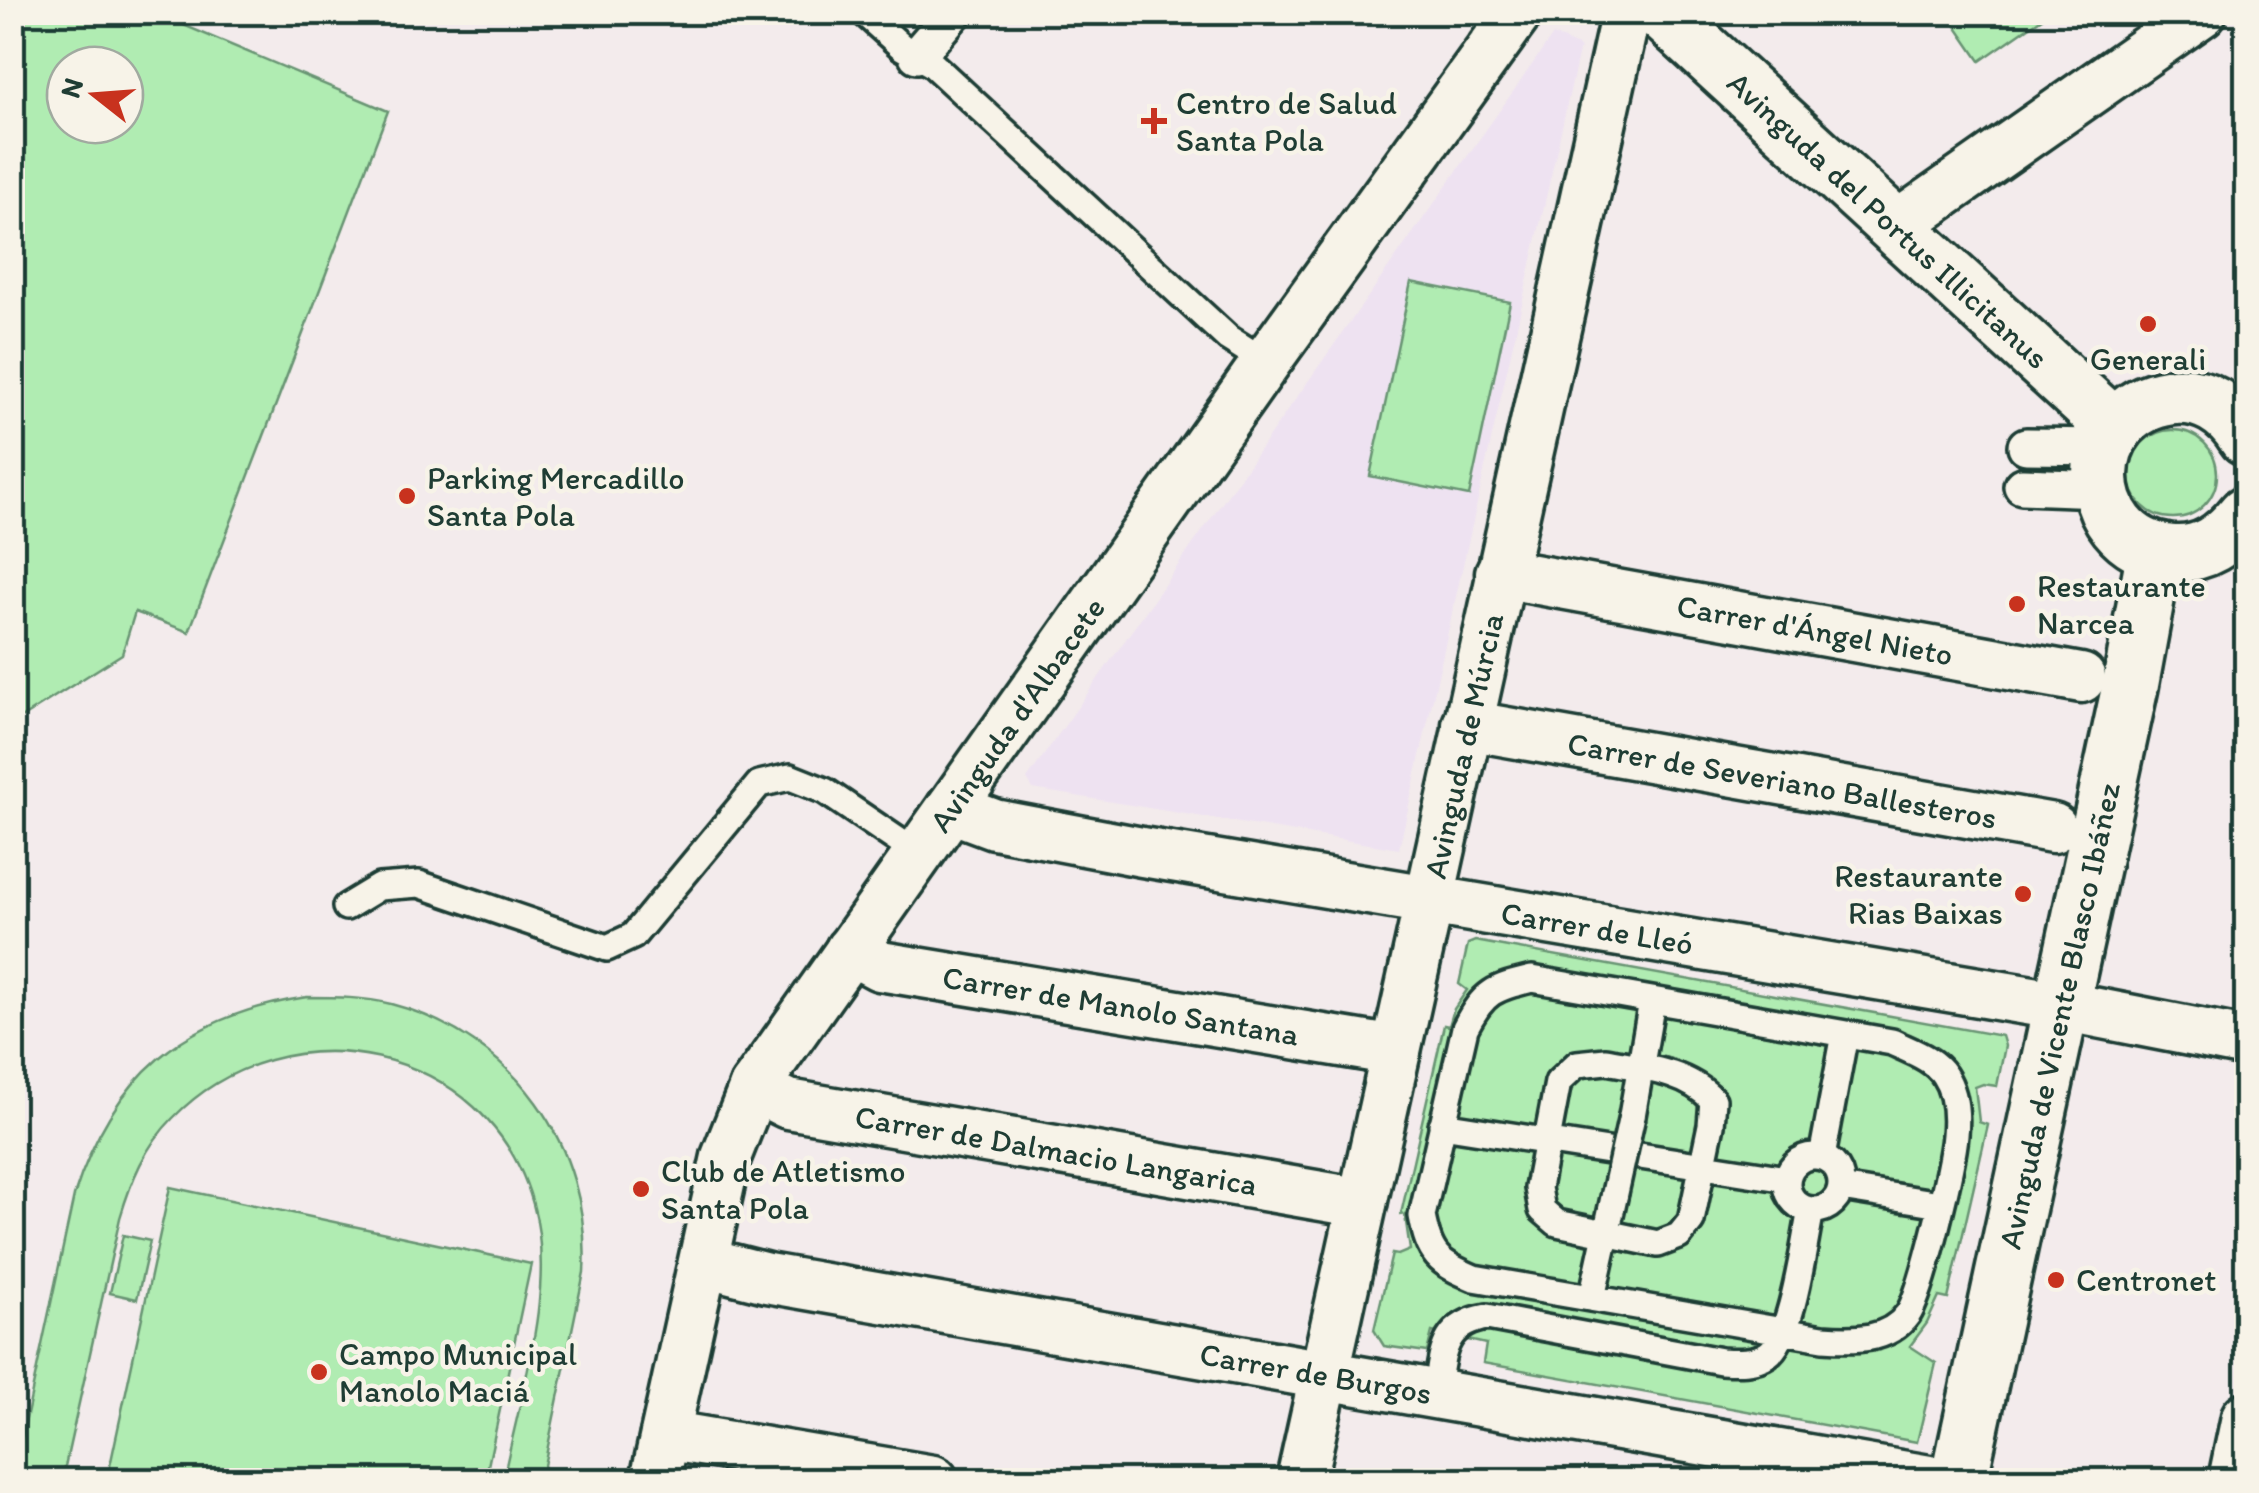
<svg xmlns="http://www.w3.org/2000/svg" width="2259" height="1493" font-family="Itim,sans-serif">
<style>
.built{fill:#eee2f1}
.green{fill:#b0ecb2;stroke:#689473;stroke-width:2.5;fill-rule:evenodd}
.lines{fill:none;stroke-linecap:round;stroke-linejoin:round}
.service-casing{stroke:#1f3d34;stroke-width:32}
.pedestrian-casing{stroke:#1f3d34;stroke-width:42}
.minor-casing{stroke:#1f3d34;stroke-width:55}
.tertiary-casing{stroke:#1f3d34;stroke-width:62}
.service{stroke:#f7f3e8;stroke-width:25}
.pedestrian{stroke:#f7f3e8;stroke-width:35}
.minor{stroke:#f7f3e8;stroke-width:48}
.tertiary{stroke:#f7f3e8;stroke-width:55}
.service-bridge-casing{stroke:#1f3d34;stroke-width:32;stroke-linecap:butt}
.service-bridge{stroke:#f7f3e8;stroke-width:25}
.poi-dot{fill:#c8321e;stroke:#f7f3e8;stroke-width:4}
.labels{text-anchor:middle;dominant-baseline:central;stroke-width:9;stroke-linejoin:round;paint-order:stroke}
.poi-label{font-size:32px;fill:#1f3d34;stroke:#f7f3e8;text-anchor:start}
.street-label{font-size:32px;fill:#1f3d34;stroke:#f7f3e8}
</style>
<rect width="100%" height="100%" fill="#f3ebec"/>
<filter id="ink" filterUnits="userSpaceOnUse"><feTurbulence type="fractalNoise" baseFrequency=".01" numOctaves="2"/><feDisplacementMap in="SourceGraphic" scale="20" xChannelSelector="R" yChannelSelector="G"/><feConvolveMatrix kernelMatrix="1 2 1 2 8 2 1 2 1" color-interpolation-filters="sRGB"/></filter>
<g filter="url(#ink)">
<path class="built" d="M1553 35 1580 47 1399 849 1033 789 1027 779Z"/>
<path class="green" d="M13 12 155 13 388 111 189 632 135 612 122 654 13 723ZM65 65H125V125H65Z
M1947 13H2049L1980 61Z
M1411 282 1510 302 1469 496 1370 476Z
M2129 474a44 44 0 1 1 88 0a44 44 0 1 1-88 0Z
M1475 941 2002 1036 2005 1046 1997 1086 1983 1084 1975 1087 1979 1122 1988 1125 1948 1299 1939 1297 1927 1323 1910 1346 1936 1363 1917 1442 1483 1363 1486 1344 1432 1332 1427 1352 1384 1346 1374 1330 1392 1254 1398 1255 1410 1250 1405 1215 1401 1214 1444 1025 1449 1026 1454 1009 1467 990 1459 984 1468 944Z
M307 997C335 997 364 997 391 1004 513 1036 592 1146 584 1272L541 1480H503C520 1396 557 1287 533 1204 489 1044 285 1002 173 1118 145 1146 131 1181 120 1218L62 1480H13L74 1196C113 1075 183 1016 307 997Z
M170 1187 531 1264 485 1480H107Z
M123 1235 150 1241 137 1299 110 1293Z"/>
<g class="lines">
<g class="service-casing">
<path id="service" d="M863 12 902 47 932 64 1228 338 1266 362
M346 907 379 887 419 884 607 948 633 936 759 784 790 777 825 791 918 854
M1532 979 1892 1042C1910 1051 1933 1058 1944 1075 1956 1093 1957 1114 1955 1135 1953 1162 1922 1294 1908 1314 1888 1342 1853 1340 1823 1338L1474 1278C1438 1263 1429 1255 1422 1216L1465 1028C1484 991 1494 988 1532 979Z
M1606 1061C1644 1068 1686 1071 1713 1100L1711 1125 1691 1221 1679 1236 1658 1244 1557 1223 1542 1210 1538 1188 1558 1082 1577 1064Z
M1632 1116 1652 1001
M1442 1125 1787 1179
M1787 1183a27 27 0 1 1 54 0a27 27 0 1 1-54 0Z
M1822 1157 1845 1034
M1841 1188 1940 1204
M1592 1298 1615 1193
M1436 1395C1443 1355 1440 1325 1487 1317L1721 1361C1736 1362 1755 1363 1768 1354 1793 1337 1804 1242 1811 1210"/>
</g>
<g class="pedestrian-casing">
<path id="pedestrian" d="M917 55 954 12
M2026 446 2105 447
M2022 486 2100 489"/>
</g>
<g class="minor-casing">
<g id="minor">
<path d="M1895 227 2202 12"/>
<path id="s1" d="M1500 573 2081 678"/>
<path id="s2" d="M1467 725 2053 828"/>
<path id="s3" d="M951 808 994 824 1142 852 2062 1006 2246 1042"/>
<path id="s4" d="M850 950 880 966 1396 1051"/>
<path id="s5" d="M754 1087 788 1104 1362 1203"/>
<path id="s6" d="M704 1262 767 1278 1929 1480"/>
<path d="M665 1435 933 1480"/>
<path id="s7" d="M655 1480 726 1157 754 1087 1266 362 1518 12"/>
<path id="s8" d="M1301 1480 1626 12"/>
<path d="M2233 1480 2246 1417"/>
</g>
</g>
<g class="tertiary-casing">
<g id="tertiary">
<path id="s9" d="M1661 12 2115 428"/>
<path d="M2246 437C2230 410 2202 392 2170 397 2078 410 2077 541 2169 553 2203 557 2226 539 2246 514"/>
<path id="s10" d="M1959 1480 2130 687 2155 551"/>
</g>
</g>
<use href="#service" class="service"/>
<use href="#pedestrian" class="pedestrian"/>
<use href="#minor" class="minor"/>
<use href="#tertiary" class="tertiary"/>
<g class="service-bridge-casing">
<path id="service-bridge" d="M1615 1193 1632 1116"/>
</g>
<use href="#service-bridge" class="service-bridge"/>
</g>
</g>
<g class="poi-dot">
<path d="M1149 106h10v10h10v10h-10v10h-10v-10h-10v-10h10z"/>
<circle cx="2148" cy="324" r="10"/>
<circle cx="407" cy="496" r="10"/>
<circle cx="2017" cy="604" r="10"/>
<circle cx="2023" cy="894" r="10"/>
<circle cx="641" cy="1189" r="10"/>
<circle cx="2056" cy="1280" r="10"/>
<circle cx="319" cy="1372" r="10"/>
</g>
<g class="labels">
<g class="poi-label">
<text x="1176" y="103">Centro de Salud<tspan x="1176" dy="37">Santa Pola</tspan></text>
<text x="2148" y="359" text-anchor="middle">Generali</text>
<text x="427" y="478">Parking Mercadillo<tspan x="427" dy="37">Santa Pola</tspan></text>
<text x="2037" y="586">Restaurante<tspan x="2037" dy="37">Narcea</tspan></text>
<text x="2003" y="876" text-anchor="end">Restaurante<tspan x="2003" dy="37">Rias Baixas</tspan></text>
<text x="661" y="1171">Club de Atletismo<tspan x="661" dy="37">Santa Pola</tspan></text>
<text x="2076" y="1280">Centronet</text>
<text x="339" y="1354">Campo Municipal<tspan x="339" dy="37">Manolo Maciá</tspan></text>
</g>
<g class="street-label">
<text stroke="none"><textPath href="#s9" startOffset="308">Avinguda del Portus Illicitanus</textPath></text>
<text stroke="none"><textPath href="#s1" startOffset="320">Carrer d'Ángel Nieto</textPath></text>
<text stroke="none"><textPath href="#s7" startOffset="862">Avinguda d'Albacete</textPath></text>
<text stroke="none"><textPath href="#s8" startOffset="752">Avinguda de Múrcia</textPath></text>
<text stroke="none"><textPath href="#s2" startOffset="320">Carrer de Severiano Ballesteros</textPath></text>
<text stroke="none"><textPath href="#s3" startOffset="658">Carrer de Lleó</textPath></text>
<text stroke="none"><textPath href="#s4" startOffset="278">Carrer de Manolo Santana</textPath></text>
<text stroke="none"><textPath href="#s10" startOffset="475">Avinguda de Vicente Blasco Ibáñez</textPath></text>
<text stroke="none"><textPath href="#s5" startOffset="310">Carrer de Dalmacio Langarica</textPath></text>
<text stroke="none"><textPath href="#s6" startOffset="622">Carrer de Burgos</textPath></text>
</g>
</g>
<rect width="2259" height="1493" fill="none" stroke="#f7f3e8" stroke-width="50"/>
<rect x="25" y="25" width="2209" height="1443" fill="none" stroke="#1f3d34" stroke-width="4" filter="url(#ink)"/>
<g transform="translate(95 95) rotate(287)"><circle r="48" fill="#f7f3e8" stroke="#a1aaa0" stroke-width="2.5"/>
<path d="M0-8L18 38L0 25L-18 38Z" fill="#c8321e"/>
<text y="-15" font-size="28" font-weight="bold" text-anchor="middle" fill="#1f3d34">N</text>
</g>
</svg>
